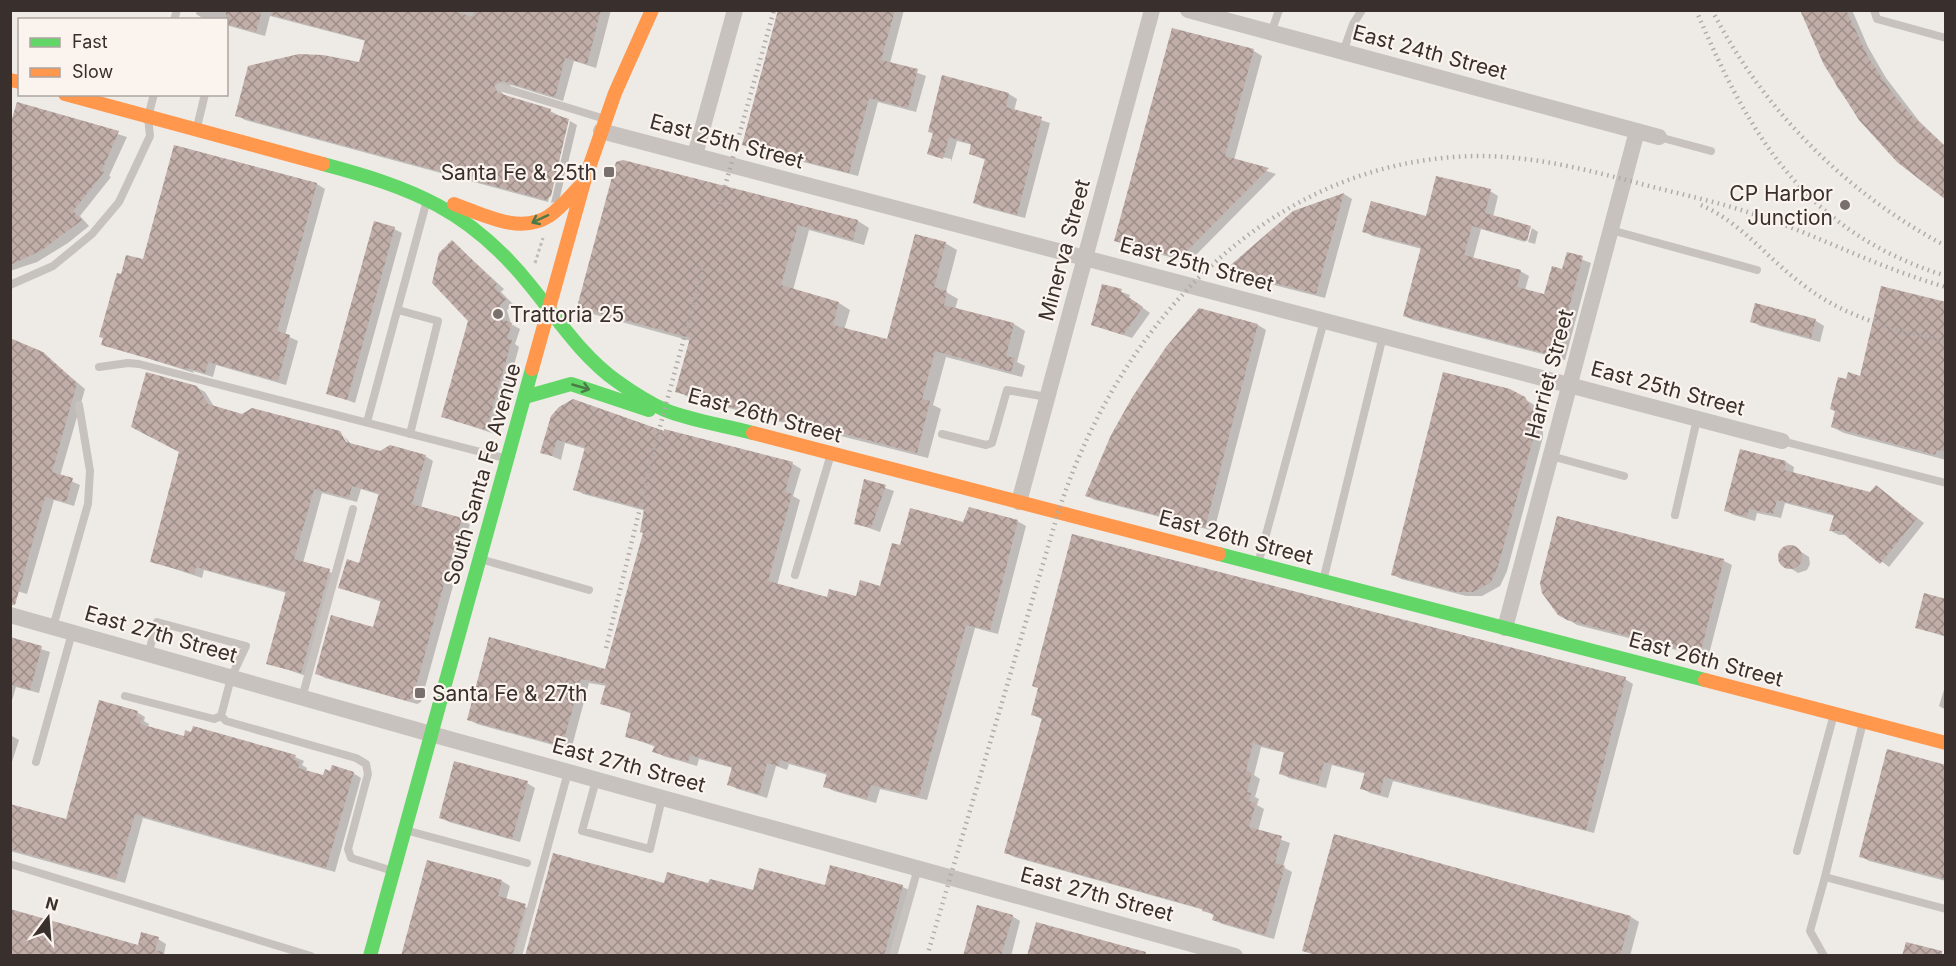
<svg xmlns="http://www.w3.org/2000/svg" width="1956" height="966" font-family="Inter,sans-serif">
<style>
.shadow{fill:#0003}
.building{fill:url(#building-cross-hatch)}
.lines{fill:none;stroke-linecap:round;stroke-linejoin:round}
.path{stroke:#c1bab6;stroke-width:3;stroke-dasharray:3 3;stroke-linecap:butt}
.lane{stroke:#c8c2be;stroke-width:8}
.street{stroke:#c8c2be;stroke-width:16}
.fast{stroke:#63d668;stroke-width:14}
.slow{stroke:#ff974d;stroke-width:14}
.rail{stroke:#b0aba8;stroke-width:4.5;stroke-dasharray:1.5 4.5;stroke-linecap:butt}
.oneway{stroke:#4c7a47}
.poi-dot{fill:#78706d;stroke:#faf3ee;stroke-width:2}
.labels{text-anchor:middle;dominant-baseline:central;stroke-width:4.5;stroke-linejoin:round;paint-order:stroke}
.street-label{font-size:21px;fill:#392f2c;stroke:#faf3ee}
.poi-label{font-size:21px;fill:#392f2c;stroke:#faf3ee;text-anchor:end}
</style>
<defs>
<pattern id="building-cross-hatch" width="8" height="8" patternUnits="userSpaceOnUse" patternTransform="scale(1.5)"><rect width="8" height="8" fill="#c1aea8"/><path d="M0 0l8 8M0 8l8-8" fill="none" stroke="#9e8e89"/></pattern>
</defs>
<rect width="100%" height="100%" fill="#eeeae6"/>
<path class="shadow" d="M197 10H611L596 68 574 61 563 101 511 85 501 91 505 97 550 111 568 120 548 202 245 120 237 115 360 64 366 41 270 16 265 36 226 25V20L204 19 196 14Z
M780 10H904L890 63 926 76 916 112 878 102 858 176 752 149 744 144Z
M1802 10H1852L1868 47 1886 78 1919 121 1946 147 1872 133 1837 87Z
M1173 30 1254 51 1262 56 1234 160 1276 174 1189 262 1124 245 1115 240Z
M1009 94 1017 99 1014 111 1050 123 1025 218 983 207 975 203 986 160 970 154 973 145 957 141 951 162V159L929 154 934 134 929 131Z
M18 103 127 137 109 176 111 177 80 216 89 226 68 243 37 262 10 271V130Z
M570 121 577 125 559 201 551 203Z
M623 161 858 221 869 228 864 245 809 230 793 290 839 303 850 310 844 330 888 341 945 243 957 250 946 292 958 299 955 309 1014 324 1025 331 1017 362 1025 366 1022 377 946 357 933 405 941 409 928 458 817 430V432L688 397 677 391 691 341 589 313 578 306Z
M317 184 325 189 285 335 298 341 286 385 216 365 213 377 193 371 194 373 103 344 122 276 144 261Z
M1490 191 1498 196 1493 217 1529 227 1525 242 1481 229 1473 259 1520 271 1529 276 1525 290 1545 296 1563 271 1568 254 1591 263 1565 360 1413 320 1404 316 1422 249 1372 236 1364 231 1427 218Z
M1344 194 1352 199 1325 298 1235 275 1228 270 1294 212Z
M1532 228 1538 232 1535 244 1528 242Z
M394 229 402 233 355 403 328 393Z
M453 242 504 289 501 292 513 304 507 310 511 324 520 329 515 344 519 347 495 434 443 417 470 320Z
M1103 285 1130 295 1129 298 1150 313 1132 338 1092 324Z
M1946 304V460L1844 433 1832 427 1847 381 1861 377Z
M1756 305 1816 321 1824 326 1820 342 1760 326 1752 321Z
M1258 325 1266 330 1214 531 1095 500 1087 496Z
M42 353 85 389 60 476 80 485 74 506 54 500 27 594 10 589Z
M196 387 205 392 215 408 349 449 351 448 344 436 353 446 380 453 425 456 433 461 421 508 470 524 421 702 417 704 325 678 317 673 374 629 382 602 340 588 360 565 380 495 361 489 357 502 322 493 303 563 338 575 309 677 268 663 287 593 204 570 202 578 151 561Z
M1509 390 1533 404 1543 421V437L1507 571 1500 586 1482 596H1466L1401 579 1392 574Z
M552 417 665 433 666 430 793 464 801 469 793 496 800 500 777 585 828 599 857 598 881 588 901 547 964 524 1017 521 1026 526 998 634 975 628 927 800 880 789 876 803 834 791 825 786 828 775 789 764 787 770 776 766 767 798 737 789 729 784 733 768 699 759 697 766 663 756 654 751 656 747 626 736 632 714 602 703 607 686 589 683 571 750 477 724 468 719 490 639 606 671 644 533 646 511 583 494 575 489 586 449 565 443 561 460 542 452Z
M1741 451 1786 462 1794 467 1793 474 1870 493 1876 487 1924 523 1889 567 1847 535H1839L1831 531 1835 516 1785 503 1781 518 1757 513 1755 521 1734 515 1726 511Z
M865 481 894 491 880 532 855 523Z
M1558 518 1724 561 1732 565 1708 658 1577 625 1559 614Z
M1792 546 1809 557 1810 564 1807 570 1798 573 1781 562 1780 555 1785 548Z
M1946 600V637L1916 627Z
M10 639 50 652 39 693 16 687 10 707Z
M1625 679 1633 684 1594 833 1393 781 1388 798 1370 793 1362 788 1366 774 1332 765 1326 788 1289 778 1280 773 1286 753 1261 747 1254 775 1260 779 1255 797 1259 799 1257 805 1264 809 1258 831 1290 843 1283 867 1292 872 1274 939 1222 924 1214 920 1215 916 1204 910 1014 857 1006 852 1043 720 1032 714Z
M1946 683V710L1939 706Z
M137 712 145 717 144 721 149 724 148 727 185 737 295 757 304 761 302 765 307 768 306 772 324 776 353 773 361 778 335 872 143 818 125 883 10 851V805L67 821Z
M10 735 19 740 10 768Z
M1946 766V881L1869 861 1861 856Z
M527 783 535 788 520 842 449 822 441 818Z
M428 861 502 881 510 886 506 900 533 910 521 956H403Z
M831 867 903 887 911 891 893 956H526L665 885H709L754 892 826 887Z
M1012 916 1020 921 1011 956H964Z
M1631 917 1639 922 1630 956H1315L1304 950Z
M158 939 166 944 164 954 170 956H10L139 947Z"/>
<path class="building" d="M226 10H262L256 32 226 24Z
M272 10H450L473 17 475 10H601L587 64 565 58 555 97 502 81 494 86 498 93 551 109 550 113 569 119 551 196 546 200 235 116 248 66 299 54 323 55 359 62 365 40 271 15Z
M778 10H895L881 60 918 69 908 108 869 98 849 173 742 145Z
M1800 10H1846L1868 57 1892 93 1911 115 1946 147V200L1897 162 1859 120 1824 65Z
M1172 28 1254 49 1225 156 1269 168 1180 258 1114 241Z
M942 75 1009 93 1006 107 1042 117 1017 215 973 203 985 159 969 154 971 144 949 137 943 159 927 154 933 133 928 132Z
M17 102 119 131 102 170 104 172 73 211 82 220 42 250 10 265V125Z
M174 145 317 183 277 331 290 335 278 381 208 362 205 373 187 368 188 370 101 345 103 338 99 337 117 273 121 274 126 255 143 259Z
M623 160 858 220 853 240 798 225 781 285 839 302 833 325 887 339 915 234 946 242 934 287 947 291 944 305 1014 323 1006 356 1015 358 1011 372 935 351 922 399 930 401 917 453 806 424 805 427 675 392 690 338 577 307 616 162Z
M1436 176 1491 189 1485 213 1531 226 1527 241 1472 226 1464 255 1521 270 1517 287 1544 294 1552 266 1562 269 1567 252 1583 256 1556 356 1403 316 1421 247 1362 232 1371 201 1426 216Z
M1344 193 1316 294 1225 270 1293 211Z
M374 221 395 227 347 400 326 394Z
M452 240 497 284 494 287 506 299 500 305 504 320 512 323 507 339 512 340 486 430 441 417 468 321 432 283 439 253Z
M1102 284 1122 289 1121 292 1143 307 1123 335 1091 325Z
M1881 286 1946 302V452L1937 450 1935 455 1831 427 1835 411 1830 409 1838 377 1846 379 1848 372 1860 376Z
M1755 303 1816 319 1811 338 1750 322Z
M1199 308 1258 324 1205 528 1085 496 1111 435 1133 396 1166 347Z
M10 338 43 352 77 383 52 472 73 478 66 502 45 497 15 605H10Z
M146 372 197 386 208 404 242 414 252 408 340 431 346 442 380 451 390 445 426 455 412 504 462 518 413 697 407 701 315 674 331 615 373 627 381 600 338 588 347 559 359 563 379 493 352 486 349 498 314 489 294 559 330 569 301 673 266 664 286 591 196 567 194 574 150 562 179 452 131 427Z
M1443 372 1510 389 1525 397 1535 415V432L1498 566 1491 582 1473 592H1456L1391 575Z
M573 399 664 431V429L793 462 785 492 792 494 768 581 827 597 829 589 856 596 860 580 880 586 892 543 900 545 910 508 963 522 969 507 1018 520 990 630 966 625 919 796 871 785 867 799 823 787 827 773 780 760 779 766 767 763 759 794 727 785 732 767 690 755 688 762 652 752 655 745 625 737 631 712 600 704 606 684 581 679 562 746 467 720 489 637 605 669 643 533 640 532 644 509 573 490 585 447 557 440 552 456 540 453 551 416 559 407Z
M1740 449 1786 461 1784 470 1870 492 1876 485 1917 518 1880 564 1840 531H1829L1834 515 1824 511 1777 500 1773 514 1749 509 1747 517 1724 511Z
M864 479 886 485 871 528 854 524Z
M1557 516 1724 559 1700 655 1567 620 1558 615 1542 593 1540 583Z
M1072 534 1626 677 1586 830 1384 777 1380 794 1360 789 1365 772 1324 762 1318 784 1279 774 1284 752 1253 743 1246 771 1252 773 1247 792 1251 793 1249 801 1256 803 1249 827 1282 836 1275 863 1285 866 1265 935 1212 920 1214 914 1202 911 1203 909 1004 853 1042 718 1031 715 1038 688 1032 686Z
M1778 557a12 12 0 1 1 24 0a12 12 0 1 1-24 0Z
M1924 593 1946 599V636L1915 628Z
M10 637 42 646 30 690 10 684Z
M99 700 138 711 136 716 142 718 140 724 184 736 185 730 191 732 193 726 296 755 294 760 300 762 298 768 323 775 325 769 330 771 332 765 354 772 326 868 135 814 116 879 10 849V804L66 819Z
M1887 749 1946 765V879L1859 857Z
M454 761 528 781 512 839 439 818Z
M1334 834 1631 916 1620 956H1320L1302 951Z
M553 853 664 883 667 872 708 883 710 879 753 890 759 868 825 885 830 865 903 885 884 956H525Z
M427 860 502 880 498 896 526 904 512 956H401Z
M977 905 1013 915 1001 956H963Z
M10 909 138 945 141 932 159 937 155 950 163 952 162 956H10Z
M1036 922 1146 952 1145 956H1027Z
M1906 942 1942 951V956H1902Z"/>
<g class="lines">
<path class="path" d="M595 61 606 10
M535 263 543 238"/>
<path class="lane" d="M1874 10 1877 19 1946 38
M174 20 177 10
M1271 33 1279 10
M1343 52 1353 24 1362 10
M500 87 605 119
M197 127 205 94
M1659 137 1711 151
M1611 230 1757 270
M10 285 53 266 92 234 119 202 150 136 148 117 154 94
M398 310 438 321 410 434
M99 367 128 363 139 364 508 459
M367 422 427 200
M942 434 986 445 992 443 1007 390 1047 397
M1782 441 1946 483
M1551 456 1624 476
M1675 515 1697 419
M480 559 589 590
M1258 564 1324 321
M795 575 831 454
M1323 581 1383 336
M53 627 88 504 90 471 79 405
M148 655 157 622 246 646 231 678 221 716 226 721 356 758 366 764 368 774 348 849 351 858 393 871
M125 696 214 719 221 716
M302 698 353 509
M1863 722 1825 877 1946 909
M36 762 72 633
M596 780 582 831 650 849 662 798
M405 830 527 863
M1797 851 1834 714
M10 864 311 956
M518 956 568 772
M893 956 918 868
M1824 956 1810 931 1825 877"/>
<path class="street" d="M1188 10 1659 137
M601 131 1782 441
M695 155 735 10
M1019 502 1152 10
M10 615 431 734 1235 956
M1505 628 1637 131"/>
<path class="fast" d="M323 164C413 188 470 210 530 285 557 318 582 357 618 382 632 392 649 403 665 410 692 421 724 425 753 433
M525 397 571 384 649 410
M1219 554 1705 680
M370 956 532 369"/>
<path class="slow" d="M10 80 20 82
M65 94 323 164
M454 204C482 214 520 235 549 216 562 207 572 194 583 183
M532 369 584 182 615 93 652 10
M753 433 1219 554
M1705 680 1946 743"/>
<path class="rail" d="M1696 10C1750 137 1806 232 1946 276
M1712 10C1763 110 1847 194 1946 246
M720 204 774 10
M1701 205C1742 223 1767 258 1802 284 1847 319 1892 328 1946 342
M606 648 658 434 704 264
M927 956 1058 513C1119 323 1272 155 1484 156 1537 157 1588 170 1638 183 1671 192 1705 199 1738 209 1809 230 1874 267 1946 287"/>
</g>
<defs><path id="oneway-shaft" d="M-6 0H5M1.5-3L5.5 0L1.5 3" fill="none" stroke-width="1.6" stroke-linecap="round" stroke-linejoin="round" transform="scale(1.5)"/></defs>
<g class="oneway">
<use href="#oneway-shaft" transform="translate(540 219) rotate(155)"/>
<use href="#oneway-shaft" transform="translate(581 387) rotate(16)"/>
</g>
<g class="poi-dot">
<rect x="603" y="166" width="12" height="12" rx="3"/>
<circle cx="1845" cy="205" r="6"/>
<circle cx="498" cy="314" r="6"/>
<rect x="414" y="687" width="12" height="12" rx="3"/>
</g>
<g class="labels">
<g class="street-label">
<text transform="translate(1430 52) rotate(15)">East 24th Street</text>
<text transform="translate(727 141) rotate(15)">East 25th Street</text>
<text transform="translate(1064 250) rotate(-75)">Minerva Street</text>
<text transform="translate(1197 264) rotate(15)">East 25th Street</text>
<text transform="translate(1549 374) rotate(-75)">Harriet Street</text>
<text transform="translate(1668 388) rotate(15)">East 25th Street</text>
<text transform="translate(765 415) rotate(15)">East 26th Street</text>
<text transform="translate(482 474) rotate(-74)">South Santa Fe Avenue</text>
<text transform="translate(1236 537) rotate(15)">East 26th Street</text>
<text transform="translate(161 634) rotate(16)">East 27th Street</text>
<text transform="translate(1706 659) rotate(15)">East 26th Street</text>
<text transform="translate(629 765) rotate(15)">East 27th Street</text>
<text transform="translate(1097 894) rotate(15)">East 27th Street</text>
</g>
<g class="poi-label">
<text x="597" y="172">Santa Fe &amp; 25th</text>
<text x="1833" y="193">CP Harbor<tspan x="1833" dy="24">Junction</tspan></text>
<text x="510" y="314" text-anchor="start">Trattoria 25</text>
<text x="432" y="693" text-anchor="start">Santa Fe &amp; 27th</text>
</g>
</g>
<rect width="1956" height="966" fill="none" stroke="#392f2c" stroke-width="24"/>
<rect x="18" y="18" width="210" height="78" fill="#faf3ee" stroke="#ada5a0" stroke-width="1.5"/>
<rect x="30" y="38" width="30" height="9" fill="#63d668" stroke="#ada5a0" stroke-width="1.5"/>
<text x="72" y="48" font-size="18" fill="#392f2c">Fast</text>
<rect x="30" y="68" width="30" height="9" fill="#ff974d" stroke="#ada5a0" stroke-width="1.5"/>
<text x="72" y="78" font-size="18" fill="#392f2c">Slow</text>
<g transform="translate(48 918) rotate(16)" stroke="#faf3ee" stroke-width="4.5" paint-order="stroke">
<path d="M0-4.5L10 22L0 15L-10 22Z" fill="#392f2c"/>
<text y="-9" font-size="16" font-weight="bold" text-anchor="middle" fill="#392f2c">N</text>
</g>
</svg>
